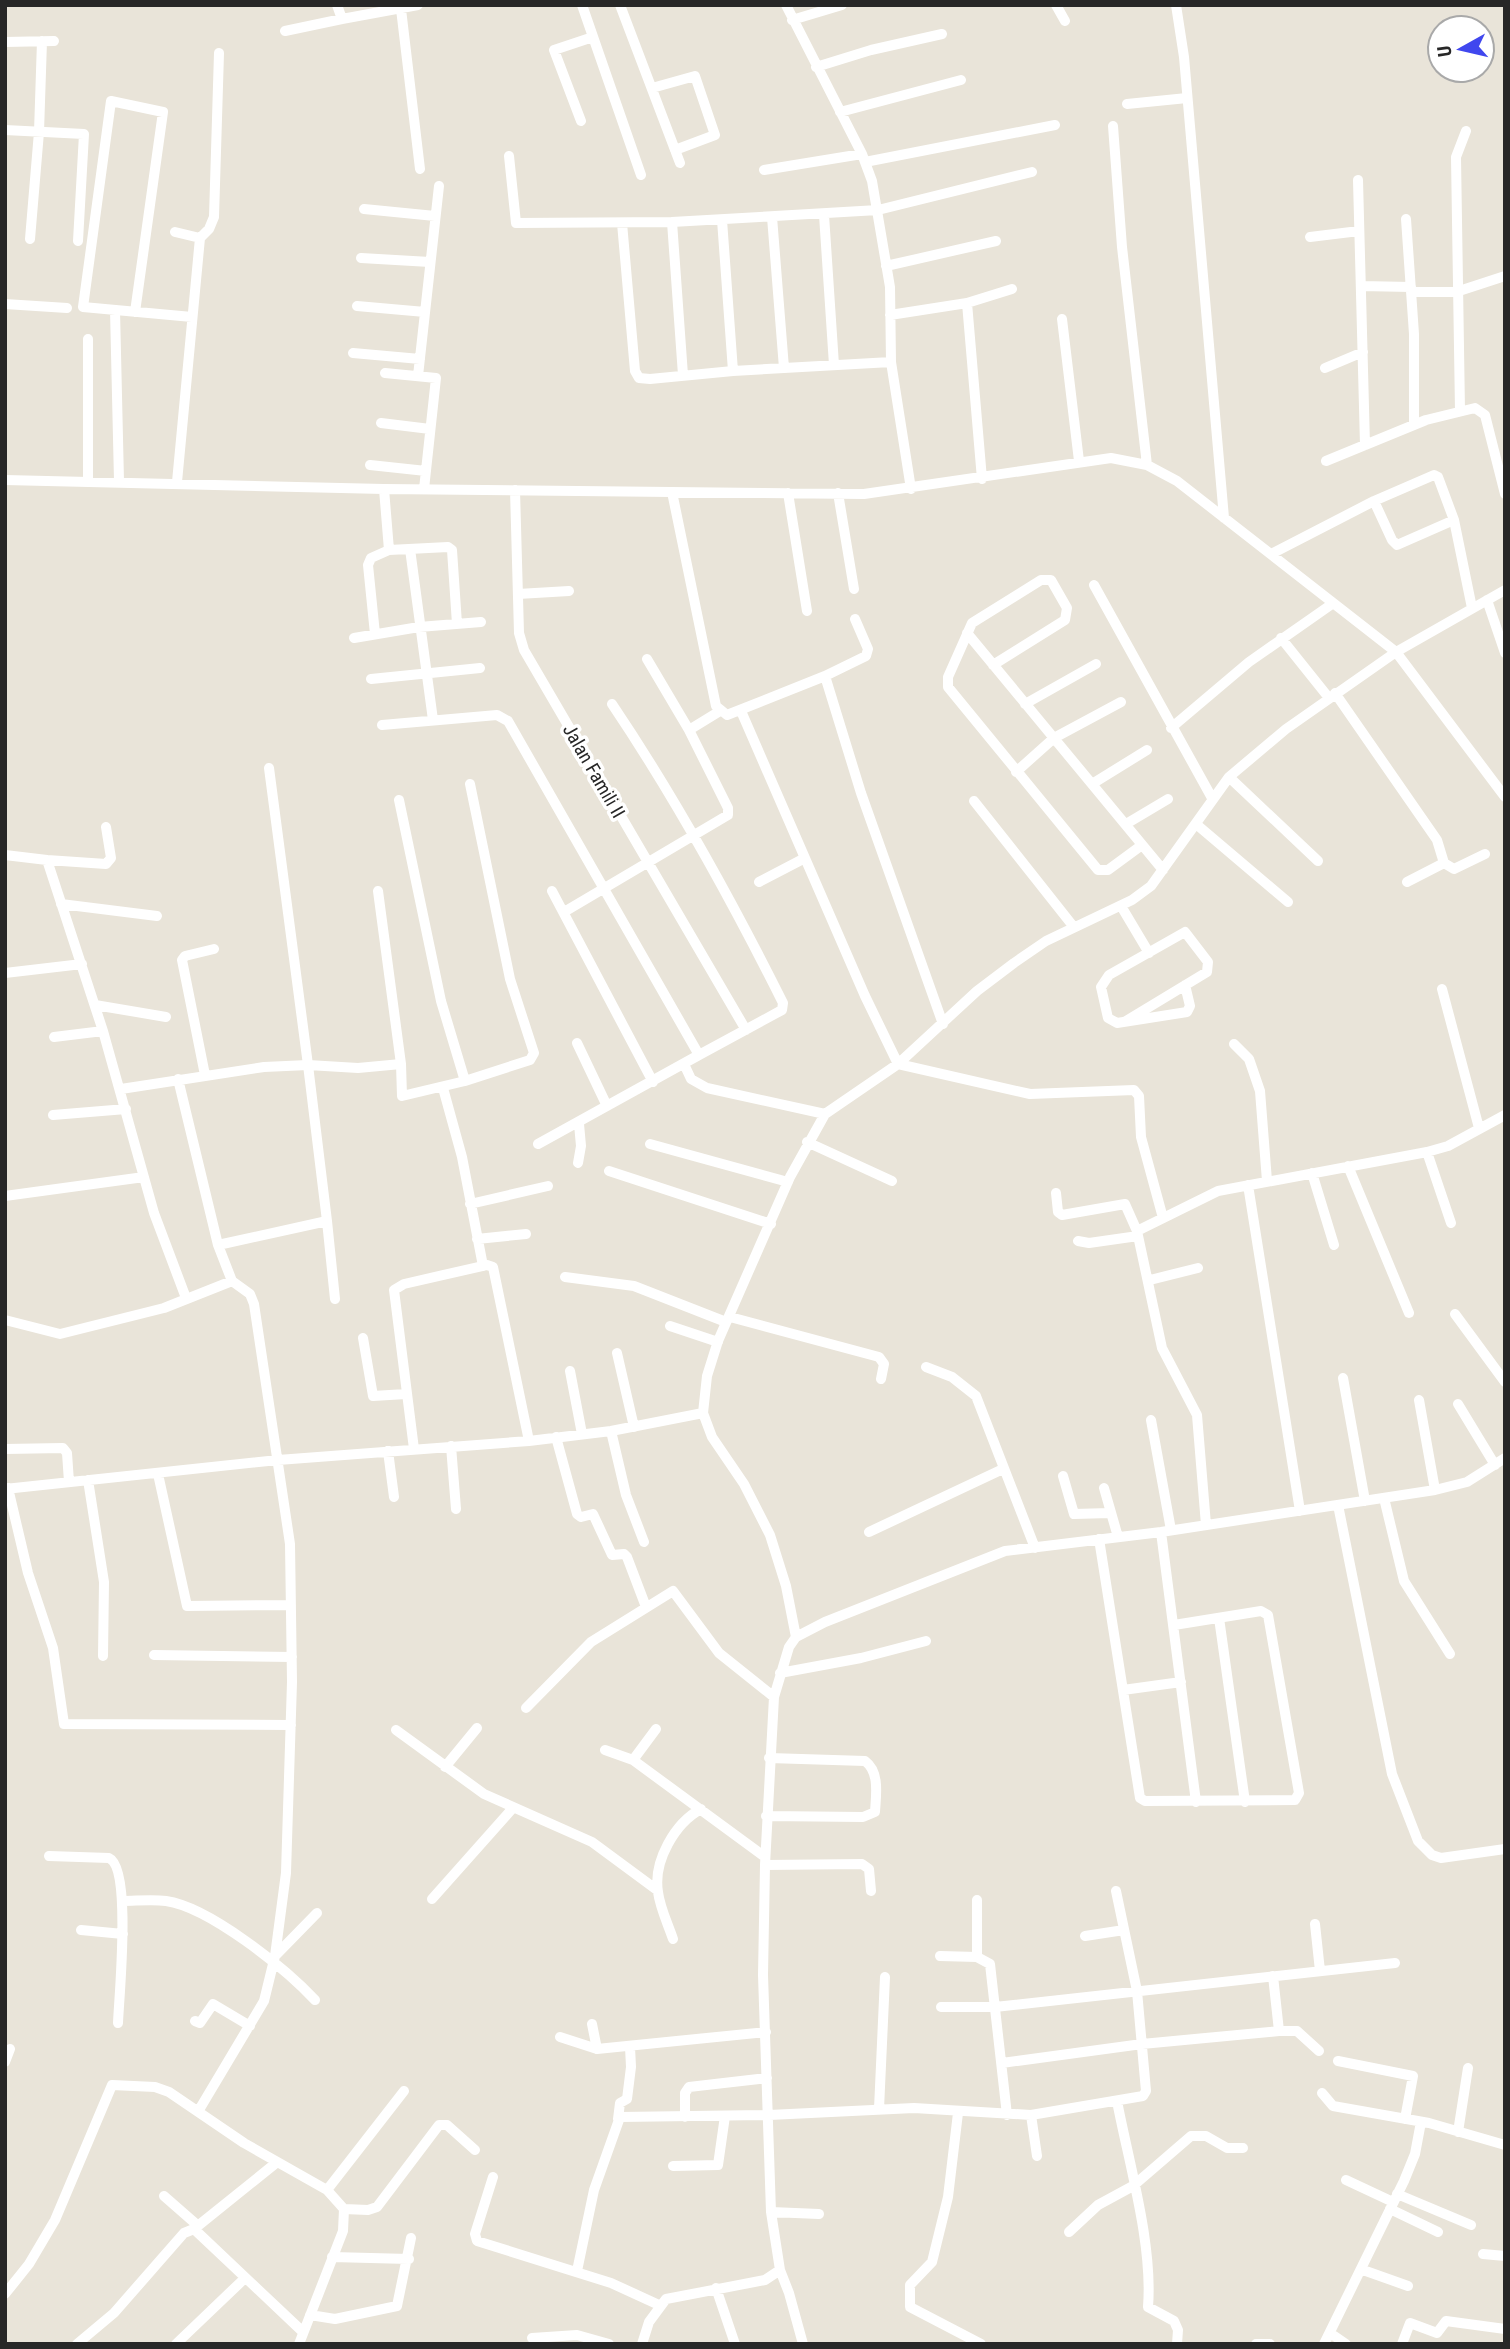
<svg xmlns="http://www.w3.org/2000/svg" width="1510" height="2349" font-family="'Roboto Condensed',sans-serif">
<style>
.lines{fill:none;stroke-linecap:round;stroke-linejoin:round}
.minor{stroke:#fff;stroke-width:10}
.labels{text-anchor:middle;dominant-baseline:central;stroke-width:7;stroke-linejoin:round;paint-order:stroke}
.street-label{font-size:19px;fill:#272727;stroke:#fff}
</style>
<rect width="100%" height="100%" fill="#e9e4d9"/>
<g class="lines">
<path class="minor" d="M337 5 342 19 418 5
M582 5 641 175
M620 5 680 163
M786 5 862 154 872 181 890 287 891 362 911 489
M1056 5 1065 21
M1176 5 1184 57 1224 518
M401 9 420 169
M792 20 842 5
M285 31 342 19
M5 42 54 41
M816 67 871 50 942 34
M652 88 695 76 715 135 675 150
M1127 104 1187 98
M840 112 961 80
M581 121 554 50 593 37
M1113 126 1122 247 1147 465
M5 130 84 134 78 241
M509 156 516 223 672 222 878 210 1032 172
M865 162 1055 125
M764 170 862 154
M1358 180 1365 445
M364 209 435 216
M824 215 834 365
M772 217 784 368
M1406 219 1414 334V425
M722 220 733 371
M672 222 683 375
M622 223 635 371 639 378 650 379 733 371 891 362
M175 232 200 238
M1310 237 1359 231
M30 239 39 132 42 41
M361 258 430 262
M886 266 996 241
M1361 286 1411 287
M1411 292H1456L1505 276
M967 303 1012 289
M5 304 67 308
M357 306 425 312
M115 310 119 481
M135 312 163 112 111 101 83 307 192 317
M890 315 967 303 982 479
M1062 319 1079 461
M88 339V481
M353 353 420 359
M1325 368 1363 352
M385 373 436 378 424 489
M418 376 439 186
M1460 411 1456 157 1466 131
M381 423 430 429
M1326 461 1426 420 1475 408 1485 415 1505 494
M370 465 426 471
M5 480 384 489 864 494 1111 458 1147 465 1177 481 1396 652 1505 797
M177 482 200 238 209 229 214 217 219 53
M384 489 389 550
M515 490 519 633 524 650 746 1030
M672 492 716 706 727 715 825 676 861 793 943 1024
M788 493 807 611
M838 493 854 589
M1374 501 1392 540 1397 545 1454 520
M410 549 433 720
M1271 554 1374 501 1434 475 1438 477 1454 520 1472 608
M1094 585 1212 798
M518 594 569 591
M1487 600 1505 653
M967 633 1163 870
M375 634 368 565 371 558 389 550 448 547 452 550 457 624
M354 638 419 627 481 622
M1281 638 1329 698
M993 665 1065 620 1067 608 1051 580H1041L972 623 948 677V687L1098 870H1108L1142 845
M825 676 866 656 868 649 855 619
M371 679 480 668
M1335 693 1437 840 1444 863 1407 882
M612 704C676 799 732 901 783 1003L782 1010 699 1055
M1025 704 1096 664
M741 711 865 996 898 1064 1030 1094 1134 1090 1139 1096 1141 1137 1163 1218
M382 725 497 715 508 721 699 1055 538 1144
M1171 728 1249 662 1332 604
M689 730 720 711
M1016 772 1054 738 1121 702
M1229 777 1318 861
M1092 784 1147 750
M974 801 1073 926
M1126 824 1168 799
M1196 824 1288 902
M5 855 47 860 103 1031 154 1213 186 1298
M47 860 106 864 111 858 106 827
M1444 863 1454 869 1485 854
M759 882 805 858
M378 891 401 1064 402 1096 465 1081 441 1001 399 800
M552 891 653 1082
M61 904 157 916
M1121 906 1149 953
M564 912 728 815V808L689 730 647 659
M5 973 82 964
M1442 989 1479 1128
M95 1005 166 1017
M1126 1021 1207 972 1208 962 1185 932 1109 975 1101 987 1108 1018 1117 1023 1187 1012 1190 1006 1185 985
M54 1037 103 1031
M577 1043 607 1106
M1234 1044 1249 1059 1260 1091 1267 1181
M684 1064 691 1079 707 1088 825 1114
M205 1075 182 960 185 956 214 949
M178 1079 218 1245 232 1281
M465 1081 530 1060 534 1053 510 979 470 784
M443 1088 462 1157 483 1266
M121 1089 264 1067 308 1065 269 768
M53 1115 126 1109
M807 1142 892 1181
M650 1144 788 1182
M1427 1152 1451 1223
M578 1163 581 1146 579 1124
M1348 1166 1409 1313
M609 1171 771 1224
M1312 1173 1334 1245
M1248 1185 1300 1511
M1056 1193 1058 1212 1062 1215 1125 1204 1137 1231
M5 1196 144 1177
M470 1204 548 1186
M327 1221 308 1065 358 1068 401 1064
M477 1239 526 1234
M1078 1241 1089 1243 1138 1236
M218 1245 327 1221 335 1299
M565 1277 634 1286 726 1322
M1150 1280 1198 1268
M1455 1314 1505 1382
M730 1317 879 1357 884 1364 881 1379
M5 1320 60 1334 164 1308 232 1281 250 1294 254 1304 290 1544 292 1682 286 1873 275 1956 264 2001 199 2110
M670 1326 718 1342
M363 1338 373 1396 406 1394
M617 1353 634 1427
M926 1367 952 1377 976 1396 1035 1548
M570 1371 582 1434
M1343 1378 1365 1501
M1419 1400 1435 1490
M1458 1404 1495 1465
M1151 1420 1171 1530
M611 1431 626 1495 644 1542
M556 1437 577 1514 581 1517 593 1514 612 1555 624 1554 627 1557 646 1607
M451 1446 456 1509
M5 1449 63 1448 67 1453 69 1482
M414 1449 394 1290 404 1284 487 1265 493 1267 529 1441
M388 1451 394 1497
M158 1474 187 1606 291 1605
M1063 1476 1074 1514 1110 1513
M88 1480 104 1582 103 1656
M8 1488 28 1573 53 1648 64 1724 291 1725
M1104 1488 1118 1537
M5 1489 278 1460 529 1441 611 1431 703 1413
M1384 1498 1404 1581 1450 1654
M1338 1505 1392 1774 1418 1841 1432 1855 1441 1858 1505 1849
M1206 1525 1197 1415 1162 1348 1137 1231 1218 1191 1427 1152 1448 1146 1505 1115
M869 1532 1003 1469
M1161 1532 1196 1802
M1099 1539 1140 1798 1145 1801 1295 1800 1299 1793 1268 1615 1261 1611 1174 1625
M1219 1618 1245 1802
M796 1637 786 1586 770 1535 744 1484 712 1437 703 1413 707 1376 718 1341 790 1177 825 1114 898 1064 977 991 1014 963 1046 941 1132 900 1151 886 1229 777 1286 729 1396 652 1505 590
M154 1655 292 1657
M780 1673 861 1658 926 1641
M1123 1690 1181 1682
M526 1708 591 1642 673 1591 719 1653 774 1697
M396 1730 484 1794 592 1842 657 1890
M605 1750 633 1760 765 1857
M633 1760 656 1729
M445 1767 477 1728
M766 1816 863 1817 875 1812C876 1795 880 1772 865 1761L769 1758
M49 1856 109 1858C132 1868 119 1996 118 2023
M765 1865 862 1864 869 1869 871 1891
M432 1899 512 1809
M977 1900V1957
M122 1901C136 1901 152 1899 166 1901 209 1907 285 1968 315 2000
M1315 1924 1320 1971
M81 1930 123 1934
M1085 1936 1124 1930
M673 1939C668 1924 660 1908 658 1892 653 1861 675 1823 701 1809
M275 1956 317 1913
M940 1956 977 1957 990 1964 1007 2115
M941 2007H995L1395 1963
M195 2021 200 2023 213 2004 250 2026
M592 2024 597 2049
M1279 2031H1297L1319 2051
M560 2037 597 2049 766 2032
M1338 2061 1413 2076 1405 2119
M5 2062 10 2049
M1002 2063 1142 2044 1279 2031 1273 1976
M1322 2093 1333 2106 1429 2123 1505 2145
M1117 2101C1129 2164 1153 2244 1148 2307L1174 2321 1178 2330 1177 2344
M879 2109 885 1977
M958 2113 948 2197 932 2262 910 2285V2307L981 2344
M1031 2115 1037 2156
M685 2117V2093L689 2087 767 2078
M618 2119 620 2103 627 2099 631 2067 630 2047
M1458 2132 1468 2068
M673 2166 718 2165 725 2116
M493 2177 475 2234 477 2241 611 2283 659 2305
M1346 2180 1393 2202
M327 2190 404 2091
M1397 2194 1471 2225
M164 2196 196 2224
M344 2209 368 2210 377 2207 439 2125H447L475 2150
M1390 2209 1438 2232
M771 2212 819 2214
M194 2229 276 2163
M1069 2232 1098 2205 1133 2186 1191 2136H1206L1227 2148H1243
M1483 2254 1505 2256
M332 2257 409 2259
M780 2270 789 2293 803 2344
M1363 2270 1408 2286
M577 2271 594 2190 620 2117 769 2115 914 2108 1031 2115 1143 2096 1146 2091 1137 1991 1116 1891
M716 2288 735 2344
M5 2294 29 2264 55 2220 112 2085 155 2087 169 2092 244 2143 327 2190 344 2209 343 2231 299 2344
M310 2315 335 2319 397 2306 411 2238
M1330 2333 1346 2344
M532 2338 577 2335 609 2344
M77 2344 114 2313 184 2233 194 2229 303 2332
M176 2344 245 2278
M642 2344 649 2322 666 2299 765 2280 780 2270 771 2212 763 1975 765 1865 774 1697 789 1647 796 1637 825 1622 1005 1551 1161 1532 1435 1490 1467 1482 1505 1458
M1256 2344H1270
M1324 2344 1404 2181 1415 2154 1421 2122
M1402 2344 1410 2323 1437 2333 1446 2321 1505 2329"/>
</g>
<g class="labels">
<g class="street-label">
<text transform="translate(594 771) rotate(60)">Jalan Famili II</text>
</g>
</g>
<rect width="1510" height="2349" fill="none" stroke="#272727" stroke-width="14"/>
<g transform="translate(1461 49) rotate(262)"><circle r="33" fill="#ffffff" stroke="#a9a9a9" stroke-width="2"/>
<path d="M0-5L12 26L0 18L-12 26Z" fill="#4047ee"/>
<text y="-10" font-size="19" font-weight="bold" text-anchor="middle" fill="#272727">U</text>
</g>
</svg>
